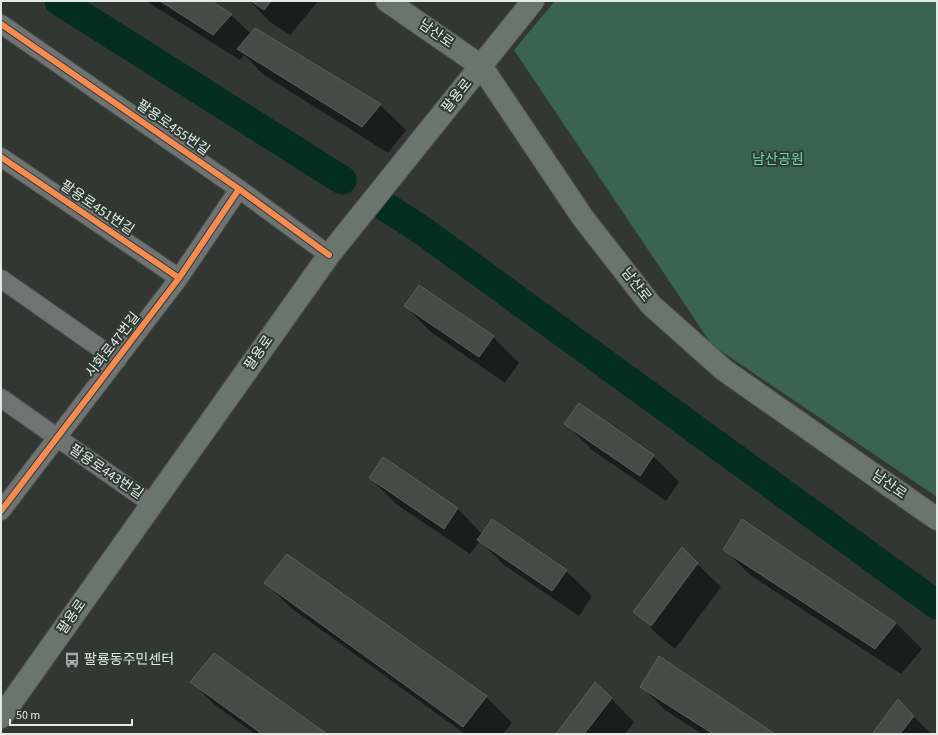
<svg xmlns="http://www.w3.org/2000/svg" width="938" height="735" font-family="'Source Sans 3','Noto Sans KR',sans-serif">
<style>
.green{fill:#3a6351}
.shadow{fill:#0007}
.lines{fill:none;stroke-linecap:round;stroke-linejoin:round}
.river{stroke:#042e1f;stroke-width:29}
.building{fill:#464b48;stroke:#5b605d}
.minor-casing{stroke:#4f5351;stroke-width:20}
.major-casing{stroke:#4f5351;stroke-width:24}
.minor{stroke:#6f7371;stroke-width:18}
.major{stroke:#6b7570;stroke-width:22}
.cycleway-casing{stroke:#2f3a34;stroke-width:8}
.cycleway{stroke:#f68b52;stroke-width:6}
.labels{text-anchor:middle;dominant-baseline:central;stroke-width:4;stroke-linejoin:round;paint-order:stroke}
.street-label{font-size:14px;fill:#e2eae6;stroke:#2f3a34}
.park-label{font-size:14px;fill:#69daaa;stroke:#2f3a34}
.poi-label{font-size:14px;fill:#e2eae6;stroke:#2f3a34;text-anchor:start}
</style>
<rect width="100%" height="100%" fill="#323734"/>
<path class="green" d="M555 1H937V497L712 345 514 50Z"/>
<path class="shadow" d="M146 1H209L231 15 251 34 380 105 406 130 388 153 264 75 244 55 240 60Z
M250 1H318L290 35 270 22Z
M419 286 493 337 519 363 505 383 431 332 405 306Z
M566 424 653 456 679 482 666 501 592 450Z
M384 458 458 509 482 534 566 571 592 596 579 616 504 565 480 541 470 554 396 504 370 478Z
M742 520 896 623 922 649 901 674 750 575 724 549Z
M682 549 721 587 675 649 658 635 635 612Z
M265 582 486 697 512 723 503 734H465L291 608Z
M192 682 325 734H255L215 705Z
M596 683 634 722 625 734H557Z
M641 686 773 734H702L665 710Z
M898 701 931 734H873Z"/>
<g class="lines">
<path class="river" d="M59 1 342 180
M386 207 423 231 937 605"/>
</g>
<path class="building" d="M160 1H211L232 14 213 35Z
M251 1H271L264 10Z
M255 28 381 104 362 127 237 49Z
M419 285 494 336 479 357 404 306Z
M579 403 654 455 640 476 564 424Z
M383 457 458 508 444 529 369 478Z
M492 519 567 570 552 591 477 540Z
M742 519 896 623 875 649 723 550Z
M682 547 698 563 651 626 633 612Z
M287 554 487 696 463 727 264 583Z
M214 653 327 734H262L190 682Z
M659 656 775 734H713L640 687Z
M595 682 612 698 584 734H556Z
M898 699 914 716 900 734H872Z"/>
<g class="lines">
<g class="minor-casing">
<path id="minor" d="M1 24 239 189 329 255
M1 157 179 278
M1 279 117 360
M1 398 152 504
M1 511 179 278 239 189"/>
</g>
<g class="major-casing">
<path id="major" d="M387 1 481 66 583 218 651 305 724 370 937 519
M1 717 329 255 533 1"/>
</g>
<use href="#minor" class="minor"/>
<use href="#major" class="major"/>
<g class="cycleway-casing">
<path id="cycleway" d="M1 24 239 189 329 255
M1 157 179 278
M1 511 179 278 239 189"/>
</g>
<use href="#cycleway" class="cycleway"/>
</g>
<defs>
<g id="bus-bare" transform="scale(1.2)"><path d="M-5-6H5V4H4V6H2V4H-2V6H-4V4H-5ZM-3.5-4V0h7V-4ZM-3.5 1.2v1.5H-2V1.2ZM2 1.2v1.5H3.5V1.2Z" fill="#a4aba8" stroke="#2f3a34" stroke-width="2.5" paint-order="stroke"/></g>
</defs>
<g fill-rule="evenodd">
<use href="#bus-bare" x="72" y="660"/>
</g>
<g class="labels">
<g class="street-label">
<text transform="translate(436 34) rotate(35)">남산로</text>
<text transform="translate(457 96) rotate(-51)">팔용로</text>
<text transform="translate(173 128) rotate(35)">팔용로455번길</text>
<text transform="translate(97 208) rotate(34)">팔용로451번길</text>
<text transform="translate(636 285) rotate(52)">남산로</text>
<text transform="translate(113 345) rotate(-52)">사화로47번길</text>
<text transform="translate(259 353) rotate(-55)">팔용로</text>
<text transform="translate(106 472) rotate(34)">팔용로443번길</text>
<text transform="translate(889 485) rotate(35)">남산로</text>
<text transform="translate(72 617) rotate(-55)">팔용로</text>
</g>
<g class="park-label">
<text x="778" y="160">남산공원</text>
</g>
<g class="poi-label">
<text x="84" y="660">팔룡동주민센터</text>
</g>
</g>
<rect width="938" height="735" fill="none" stroke="#e2eae6" stroke-width="4"/>
<path d="M10 719v6h122v-6" fill="none" stroke="#e2eae6" stroke-width="2"/>
<text x="16" y="719" font-size="12" fill="#e2eae6" stroke="#2f3a34" stroke-width="3" paint-order="stroke">50 m</text>
</svg>
